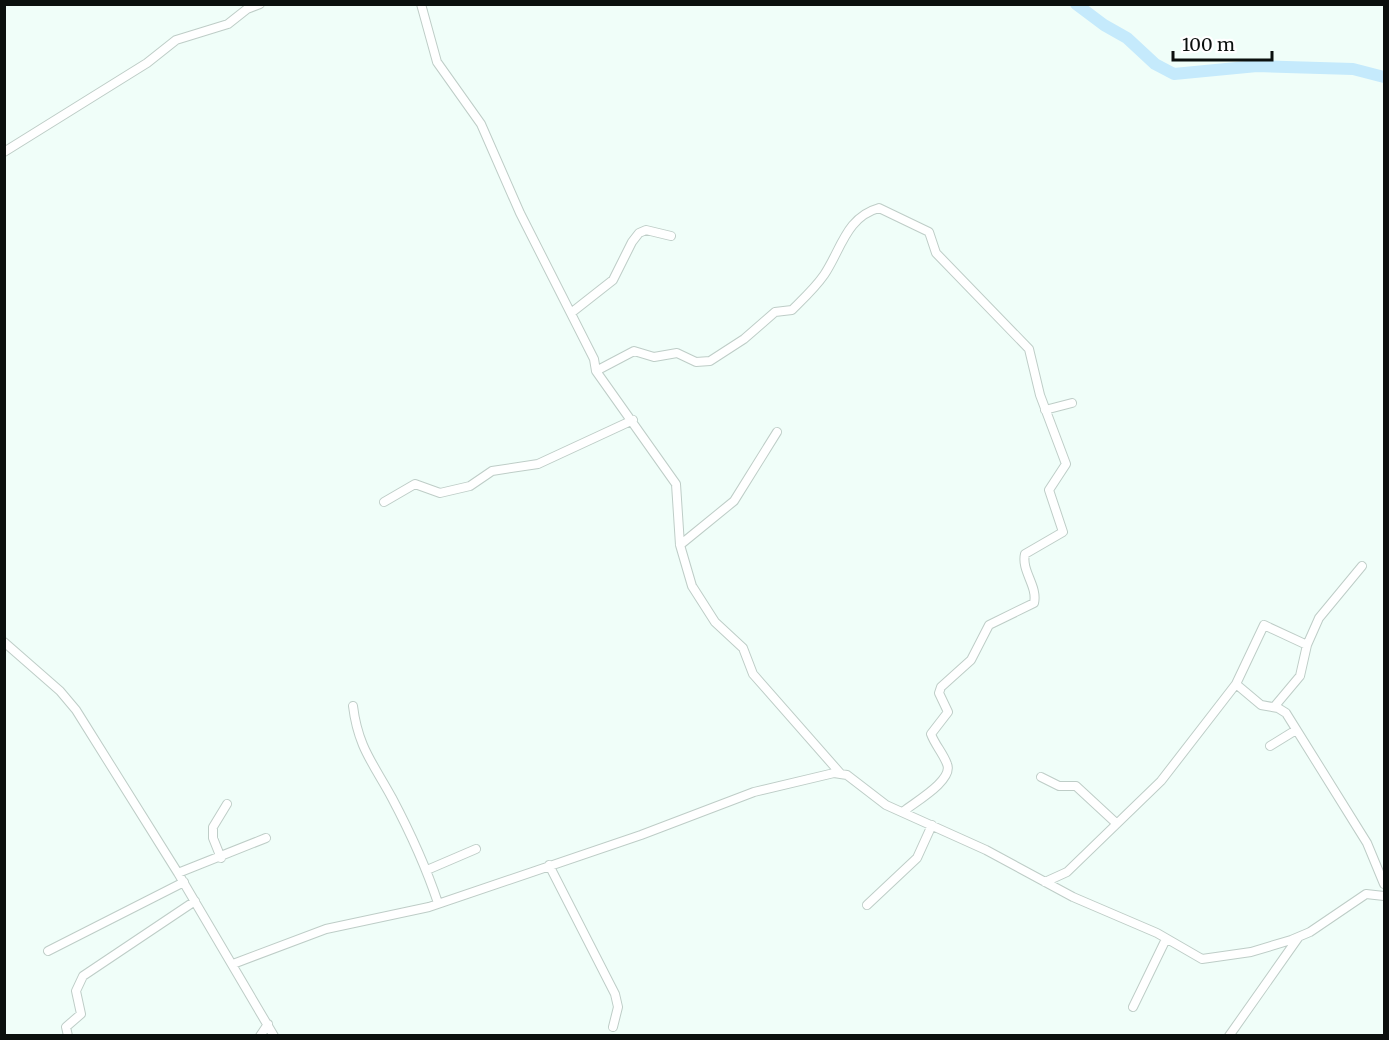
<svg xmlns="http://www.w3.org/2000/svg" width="1389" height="1040" font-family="Merriweather,serif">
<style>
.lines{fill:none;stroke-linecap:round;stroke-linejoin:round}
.river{stroke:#c5eafc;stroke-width:12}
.street-casing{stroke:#becdc7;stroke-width:10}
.street{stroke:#fff;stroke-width:8}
</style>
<rect width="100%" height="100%" fill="#f0fef9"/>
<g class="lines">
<path class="river" d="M1076 4 1104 25 1127 38 1155 64 1174 74 1257 66 1353 69 1384 77"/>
<g class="street-casing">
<path id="street" d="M421 4 437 62 481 124 520 213 594 359 596 371 676 484 680 545 692 586 715 622 743 648 753 674 840 773
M4 152 147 63 176 40 228 24 247 9 260 4
M571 313 613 280 632 242 639 233 646 230 671 236
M596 371 634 351 654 357 677 353 696 362 710 361 744 339 775 312 792 310C803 299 815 288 824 275 841 250 846 217 879 208L929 232 936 253 1029 349 1040 395 1066 464 1049 490 1063 532 1025 554C1021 571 1038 586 1034 603L989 625 971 660 941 687 939 693 948 712 931 734C935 745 943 753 947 764 954 780 915 802 904 811
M1045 410 1072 403
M384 502 415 484 440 493 470 486 492 471 538 464 633 420
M680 545 734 501 777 432
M4 642 60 691 76 710 178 873 274 1036
M1236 684 1261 705 1278 708 1286 713 1367 843 1384 884
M353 706C358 747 373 763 392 798 410 832 426 867 438 903
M1274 707 1300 676 1307 645 1319 618 1362 566
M1270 746 1296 730
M1041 777 1059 786H1076L1116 823
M221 858 213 838V827L227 804
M549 865 615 994 618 1007 613 1027
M427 870 476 849
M178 873 266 838
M1045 882 1067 872 1161 781 1236 684 1264 625 1307 645
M867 905 917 858 932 825
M48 951 184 882
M233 964 326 929 429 907 641 835 754 792 834 773 847 775 886 805 986 850 1073 897 1157 933 1202 959 1251 952 1291 940 1310 932 1366 894 1384 896
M1133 1007 1166 939
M68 1036 66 1027 81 1014 76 991 83 976 195 901
M260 1036 268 1024
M1229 1036 1298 938"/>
</g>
<use href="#street" class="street"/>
</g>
<rect width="1389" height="1040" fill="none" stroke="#0b100e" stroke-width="12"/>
<path d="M1173 51v9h99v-9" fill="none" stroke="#0b100e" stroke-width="3"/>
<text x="1182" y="51" font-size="18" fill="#0b100e" stroke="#ffffff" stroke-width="4.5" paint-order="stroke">100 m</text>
</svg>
